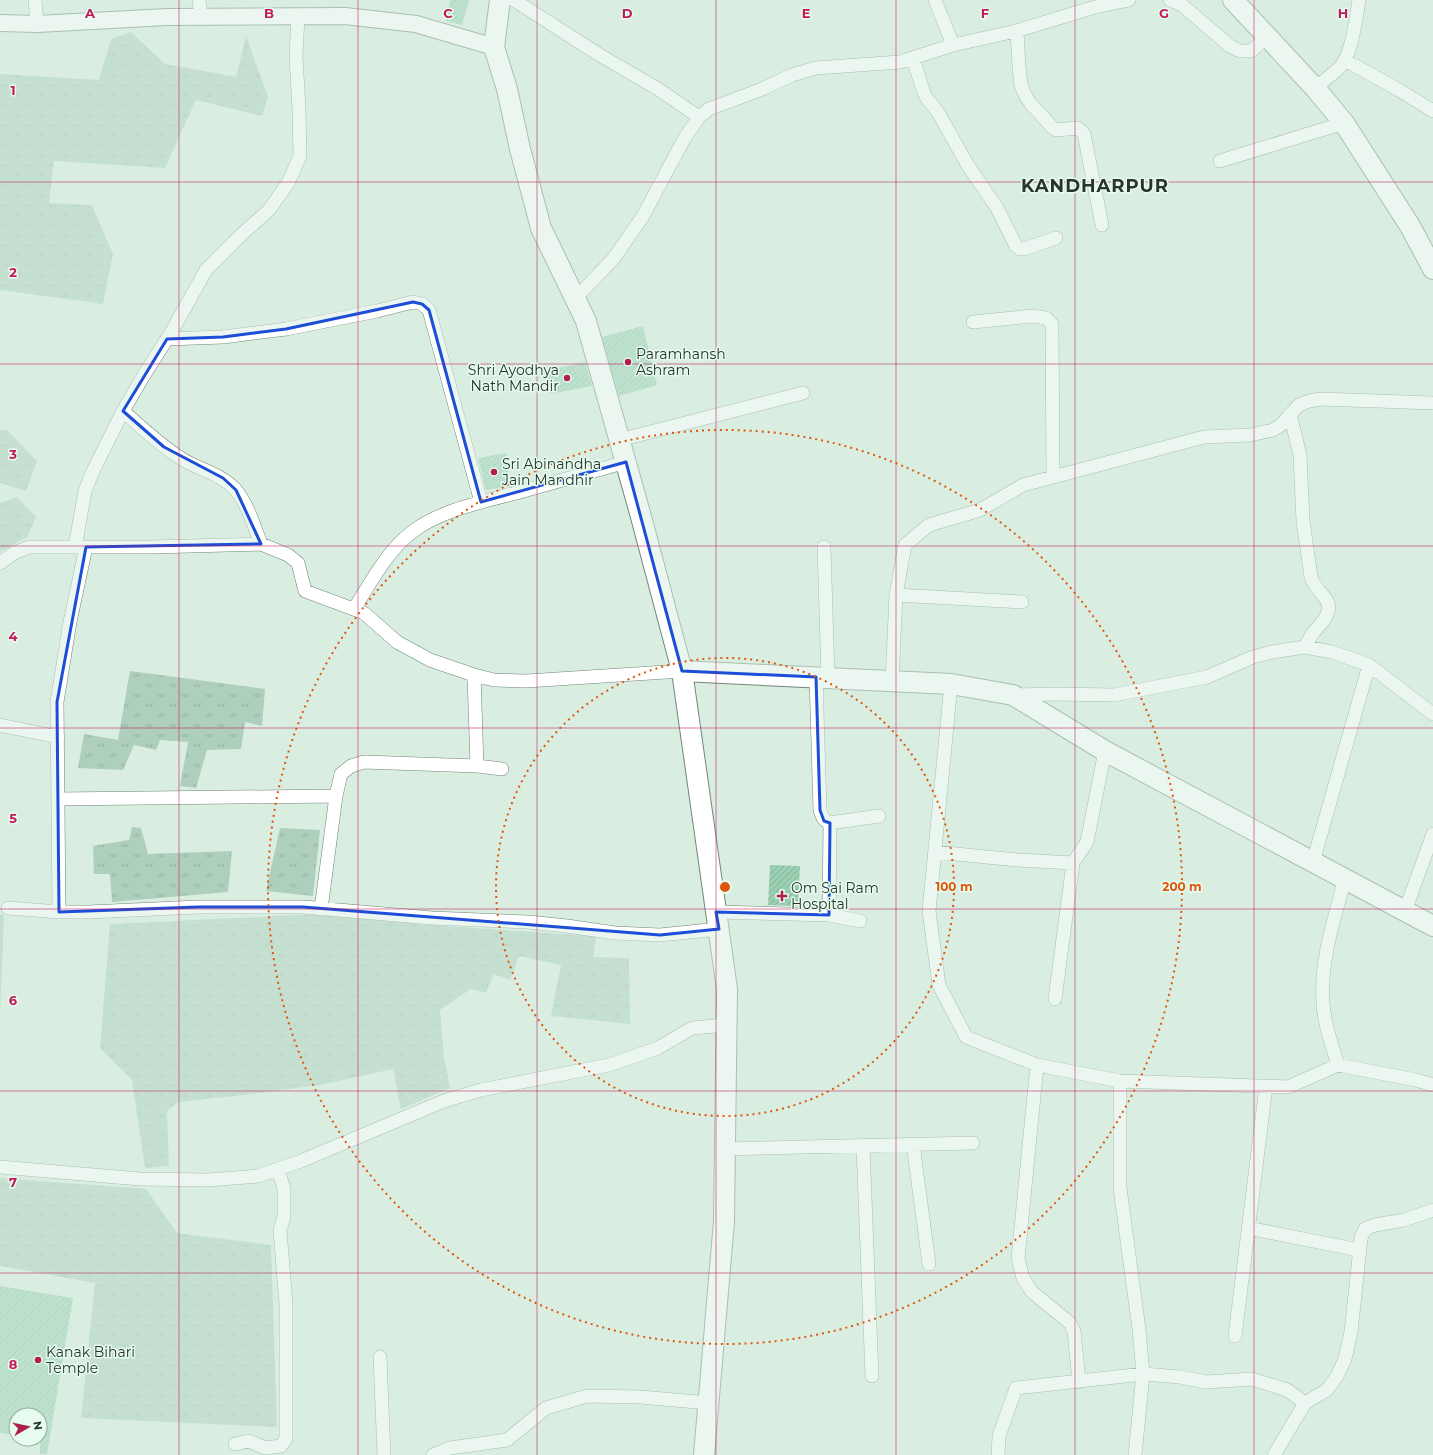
<svg xmlns="http://www.w3.org/2000/svg" width="1433" height="1455" font-family="Montserrat,sans-serif">
<style>
.grass{fill:url(#grass-tufts)}
.building{fill:url(#building-hatch)}
.lines{fill:none;stroke-linecap:round;stroke-linejoin:round}
.minor-casing{stroke:#728579;stroke-width:14}
.tertiary-casing{stroke:#728579;stroke-width:18}
.primary-casing{stroke:#728579;stroke-width:22}
.minor{stroke:#fff;stroke-width:13}
.tertiary{stroke:#fff;stroke-width:16}
.primary{stroke:#fff;stroke-width:20}
.marked{fill:none;stroke:#1d4ed8;stroke-width:3;stroke-linejoin:round}
.grid{fill:none;stroke:#c2185b;stroke-width:1;stroke-opacity:0.55}
.ring{fill:none;stroke:#df570e;stroke-width:2;stroke-dasharray:2 4}
.poi-dot{fill:#b01f4e;stroke:#e6fcee;stroke-width:1.5}
.labels{text-anchor:middle;dominant-baseline:central;stroke-width:3;stroke-linejoin:round;paint-order:stroke}
.poi-label{font-size:14px;fill:#2b332e;stroke:#e6fcee;text-anchor:start}
.district-label{font-size:18px;font-weight:bold;letter-spacing:1px;fill:#2b332e;stroke:#e6fcee}
.grid-label{font-size:13px;text-anchor:middle;font-weight:bold;fill:#c2185b;stroke:#e6fcee;stroke-width:3;stroke-linejoin:round;paint-order:stroke}
.centre{fill:#df570e;stroke:#e6fcee;stroke-width:2}
.ring-label{font-size:12px;text-anchor:middle;font-weight:bold;fill:#df570e;stroke:#e6fcee;stroke-width:3;stroke-linejoin:round;paint-order:stroke}
</style>
<defs>
<pattern id="grass-tufts" width="24" height="20" patternUnits="userSpaceOnUse"><rect width="24" height="20" fill="#adcfbb"/><path d="M3 7l-1-3M5 7V3M7 7l1-3M15 17l-1-3M17 17v-4M19 17l1-3" fill="none" stroke="#95b2a1"/></pattern>
<pattern id="building-hatch" width="6" height="6" patternUnits="userSpaceOnUse"><rect width="6" height="6" fill="#9ad0b1"/><path d="M-1 1l2-2M0 6l6-6M5 7l2-2" fill="none" stroke="#85b399"/></pattern>
</defs>
<rect width="100%" height="100%" fill="#d9eee1"/>
<path class="grass" d="M131 32 165 64 236 77 246 36 268 97 262 116 196 100 165 168 54 161 49 203 92 205 113 254 103 304 0 290V74L99 80 111 39Z
M0 430H7L37 461 26 491 0 483Z
M17 497 36 517 27 537 0 552V503Z
M130 671 265 689 262 726 245 722 241 749 207 750 196 788 180 786 188 742 160 740 156 750 134 745 123 770 78 768 84 734 118 740Z
M132 827 141 828 148 854 232 851 228 892 112 902 110 874H94L93 846 129 840Z
M280 828 320 830 313 896 266 891Z
M0 914 4 915 0 1015Z
M317 914 428 925 596 936 593 957 629 958 630 1024 551 1016 561 965 519 956 510 980 494 974 486 993 471 989 440 1010 444 1056 450 1088 401 1109 393 1069 320 1085 235 1096 178 1102 167 1111 169 1166 145 1168 132 1080 100 1048 110 924Z
M0 1178 146 1189 177 1233 271 1245 277 1427 81 1418 95 1283 0 1266Z"/>
<path class="building" d="M450 0H469L462 25 446 21Z
M643 326 657 385 619 396 602 337Z
M585 362 592 386 550 394 545 371Z
M506 453 509 486 486 490 478 458Z
M770 865 800 866 798 906 768 905Z
M0 1286 73 1298 47 1454H40V1415H16V1435L0 1433Z"/>
<g class="lines">
<g class="minor-casing">
<path id="minor" d="M35 0 37 24
M199 0 201 17
M514 0 598 54 658 89 699 117
M935 0 953 45
M1170 0 1182 5 1230 46 1240 51H1251L1267 37
M1017 31 1019 67 1021 85 1025 95 1031 104 1054 129 1056 130 1078 128 1084 134 1102 225
M913 58 923 90 926 97 939 114 967 164 997 208 1016 246 1020 249H1024L1056 238
M1345 60 1399 90 1433 111
M1315 88C1323 81 1332 75 1339 68 1352 56 1356 18 1359 0
M1220 161 1344 123
M575 299 614 258 643 216 684 139 699 117 709 109 762 89 792 75 816 68 900 62 953 45 1016 31 1095 7 1129 0
M973 322 1032 316 1046 318 1052 324 1053 477
M167 339 223 337 286 329 377 311 413 302 422 304 429 310 481 502
M123 411C142 428 161 446 182 459 200 470 221 474 235 489 248 504 254 526 261 544
M1290 414 1300 455 1303 521 1311 577C1314 588 1324 594 1328 603 1332 615 1319 625 1313 633 1310 637 1308 642 1305 647
M619 440 803 393
M75 547 85 491 93 471 123 411 144 375 172 331 206 270 241 235 269 210 288 183 300 156 299 109 296 56 298 17
M824 547 828 678
M0 563 14 553 29 547H152L261 544 288 555 298 563 305 591 364 613 397 642 430 660 474 675 494 680 526 681 682 671
M896 595 1022 602
M354 609C371 582 387 551 412 532 440 510 486 501 520 492 555 482 591 472 626 462
M474 675 477 766
M816 677 820 810C822 817 823 820 830 823L879 816
M892 681 896 595 905 545 929 525 980 510 1023 485 1204 437 1250 435 1273 430 1281 425 1299 405 1309 401 1321 399 1433 403
M951 684 929 911 939 985 966 1037 1037 1065 1120 1081V1188L1139 1329 1143 1374 1180 1377 1206 1382 1252 1379 1287 1390 1305 1403 1274 1455
M1015 695 1055 694 1114 695 1207 677 1253 657 1272 652 1305 647 1332 652 1369 665 1433 714
M0 725 58 737
M58 799 336 796
M935 852 1018 860 1073 863 1087 842 1105 751
M1313 862 1369 665
M8 908 59 912H89L198 907H303L432 918 528 922 567 926 615 933 660 935 719 929
M321 909 336 796 341 774 351 766 364 762 477 766 502 769
M1405 911 1433 834
M59 912 57 702 70 622 86 547
M716 912 829 915 860 921
M829 915 830 823
M1055 999 1073 863
M1037 1065 1018 1258 1023 1278 1032 1292 1070 1323 1074 1331 1079 1382
M1338 1065C1332 1045 1324 1024 1323 1003 1320 960 1334 920 1345 879
M1120 1081 1288 1087 1338 1065 1416 1080 1433 1085
M913 1144 929 1264
M863 1146 872 1376
M725 1149 973 1143
M0 1167 140 1179 208 1180 258 1176 301 1161 444 1101 481 1090 609 1065 658 1048 692 1028 727 1025
M1248 1228 1359 1250
M1235 1336 1266 1086
M380 1357 384 1455
M1305 1403 1327 1390 1337 1376 1345 1359 1351 1332 1361 1238 1365 1229 1375 1225 1404 1220 1433 1210
M235 1444 249 1441 265 1448 281 1446 286 1439V1305L280 1230 284 1217V1189L278 1169
M433 1455 450 1448 507 1440 546 1408 587 1396 640 1397 709 1403
M998 1455 999 1436 1016 1388 1143 1374 1135 1455"/>
</g>
<g class="tertiary-casing">
<path id="tertiary" d="M0 23 37 24 167 17 345 16 416 24 494 47"/>
</g>
<g class="primary-casing">
<path id="primary" d="M500 0 494 47 507 89 520 149 541 228 586 321 640 513 682 671 727 989 724 1221 704 1455
M1233 0 1315 88 1344 123 1410 226 1433 269
M682 671 951 684 1013 695 1105 751 1433 926"/>
</g>
<use href="#minor" class="minor"/>
<use href="#tertiary" class="tertiary"/>
<use href="#primary" class="primary"/>
</g>
<path d="M0 0H1433V1455H0ZM413 302 422 304 429 310 481 502 626 462 682 671 816 677 820 810 824 821 830 823 829 915 716 912 719 929 660 935 303 907H198L59 912 57 702 86 547 261 544 236 490 223 478 164 447 123 411 167 339 223 337 286 329Z" fill="#d9eee1" fill-opacity=".55" fill-rule="evenodd"/>
<path class="marked" d="M413 302 422 304 429 310 481 502 626 462 682 671 816 677 820 810 824 821 830 823 829 915 716 912 719 929 660 935 303 907H198L59 912 57 702 86 547 261 544 236 490 223 478 164 447 123 411 167 339 223 337 286 329Z"/>
<path class="grid" d="M179 0V1455M358 0V1455M537 0V1455M716 0V1455M896 0V1455M1075 0V1455M1254 0V1455M0 182H1433M0 364H1433M0 546H1433M0 728H1433M0 909H1433M0 1091H1433M0 1273H1433"/>
<g class="ring">
<circle cx="725" cy="887" r="229"/>
<circle cx="725" cy="887" r="457"/>
</g>
<g class="poi-dot">
<circle cx="628" cy="362" r="4"/>
<circle cx="567" cy="378" r="4"/>
<circle cx="494" cy="472" r="4"/>
<path d="M780 890h4v4h4v4h-4v4h-4v-4h-4v-4h4z"/>
<circle cx="38" cy="1360" r="4"/>
</g>
<g class="labels">
<g class="poi-label">
<text x="636" y="354">Paramhansh<tspan x="636" dy="16">Ashram</tspan></text>
<text x="559" y="370" text-anchor="end">Shri Ayodhya<tspan x="559" dy="16">Nath Mandir</tspan></text>
<text x="502" y="464">Sri Abinandha<tspan x="502" dy="16">Jain Mandhir</tspan></text>
<text x="791" y="888">Om Sai Ram<tspan x="791" dy="16">Hospital</tspan></text>
<text x="46" y="1352">Kanak Bihari<tspan x="46" dy="16">Temple</tspan></text>
</g>
<g class="district-label">
<text x="1095" y="186">KANDHARPUR</text>
</g>
</g>
<g class="grid-label">
<text x="90" y="18">A</text>
<text x="269" y="18">B</text>
<text x="448" y="18">C</text>
<text x="627" y="18">D</text>
<text x="806" y="18">E</text>
<text x="985" y="18">F</text>
<text x="1164" y="18">G</text>
<text x="1343" y="18">H</text>
<text x="13" y="95">1</text>
<text x="13" y="277">2</text>
<text x="13" y="459">3</text>
<text x="13" y="641">4</text>
<text x="13" y="823">5</text>
<text x="13" y="1005">6</text>
<text x="13" y="1187">7</text>
<text x="13" y="1369">8</text>
</g>
<circle cx="725" cy="887" r="6" class="centre"/>
<g class="ring-label">
<text x="954" y="891">100 m</text>
<text x="1182" y="891">200 m</text>
</g>
<g transform="translate(28 1427) rotate(81)"><circle r="19" fill="#e6fcee" stroke="#9baca1"/>
<path d="M0-3L7 15L0 10L-7 15Z" fill="#b01f4e"/>
<text y="-6" font-size="11" font-weight="bold" text-anchor="middle" fill="#2b332e">N</text>
</g>
</svg>
